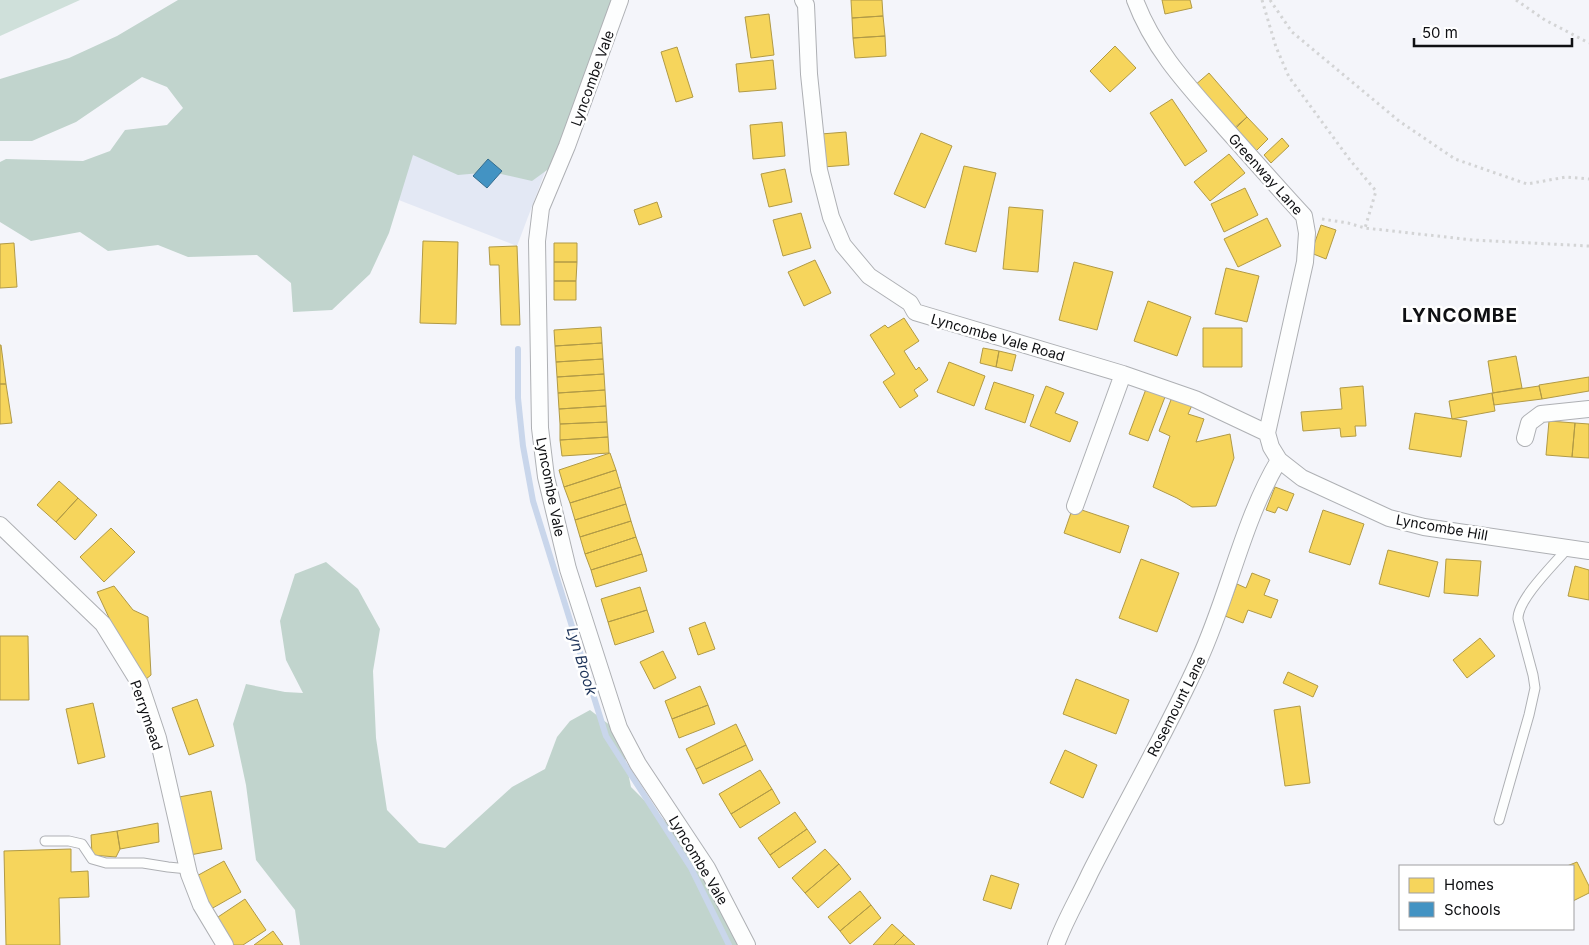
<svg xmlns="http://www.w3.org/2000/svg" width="1589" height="945" font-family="Inter,sans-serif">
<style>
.built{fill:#e3e8f4}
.green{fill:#cfe0da}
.forest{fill:#c1d4cd}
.homes{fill:#f6d55c;stroke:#b19a46}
.schools{fill:#4393c3;stroke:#336c8e}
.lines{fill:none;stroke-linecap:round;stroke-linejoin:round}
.stream{stroke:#c9d6eb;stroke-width:6}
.service-casing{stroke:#aeb0b4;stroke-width:11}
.minor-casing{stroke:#aeb0b4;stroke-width:18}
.path{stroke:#d3d4d5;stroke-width:3;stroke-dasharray:2.5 4;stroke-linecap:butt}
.service{stroke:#fdfefe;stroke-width:9}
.minor{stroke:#fdfefe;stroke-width:16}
.labels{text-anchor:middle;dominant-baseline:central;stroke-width:5;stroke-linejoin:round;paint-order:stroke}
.street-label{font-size:14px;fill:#0f1013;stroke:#fff}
.water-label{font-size:15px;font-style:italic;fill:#1e345a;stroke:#fff}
.district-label{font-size:19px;font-weight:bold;letter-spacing:1px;fill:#0f1013;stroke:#fff}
</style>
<rect width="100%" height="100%" fill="#f4f5fa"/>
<path class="built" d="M431 0H610L517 246 373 190Z"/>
<path class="green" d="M0 0H80L0 36Z"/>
<path class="forest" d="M178 0H616L554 165 532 181 492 172 458 175 413 155 389 233 370 274 332 310 293 312 291 283 257 255 188 257 158 245 108 251 80 232 31 241 0 222V162L6 159 83 161 110 151 125 130 167 125 183 108 167 87 142 77 76 122 32 141H0V79L69 58 117 36Z
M326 562 358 589 380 629 373 671 376 738 387 810 419 843 445 848 512 787 545 769 557 737 570 721 590 710 611 726 625 758 631 787 670 826 704 878 740 945H300L295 910 256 860 246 785 233 724 246 684 285 692 303 693 286 660 280 621 295 574Z"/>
<path class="homes" d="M851 0H882L883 16 852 18Z
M1162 0H1190L1192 8 1165 14Z
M769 14 774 55 751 58 745 17Z
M883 16 885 36 853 38 852 18Z
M885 36 886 56 855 58 853 38Z
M1115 46 1136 68 1110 92 1090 71Z
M677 47 693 97 676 102 661 52Z
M773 60 776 89 739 92 736 64Z
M1209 73 1247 117 1232 130 1194 86Z
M1172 99 1207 151 1185 166 1150 113Z
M1247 117 1268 139 1255 152 1234 130Z
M782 122 785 156 753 159 750 125Z
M846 132 849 165 823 167 821 134Z
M921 133 952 146 925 208 894 194Z
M1282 138 1289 146 1271 163 1264 155Z
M1229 154 1245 173 1210 201 1194 182Z
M964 166 996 173 976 252 945 244Z
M785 169 792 202 769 207 761 174Z
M1245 188 1258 215 1224 232 1211 204Z
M657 202 662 217 639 225 634 210Z
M1009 207 1043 210 1038 272 1003 269Z
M801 213 811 248 783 256 773 220Z
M1267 218 1281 246 1238 267 1224 239Z
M1321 225 1336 230 1326 259 1311 253Z
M423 241 458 242 456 324 420 323Z
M14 243 17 287 0 288V244Z
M554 243H577V262H554Z
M517 246 520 325H501L499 265H490L489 247Z
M815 260 831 293 804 306 788 272Z
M554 262H577L576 281H554Z
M1074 262 1113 272 1097 330 1059 320Z
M1226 268 1259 276 1247 322 1215 314Z
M554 281H576V300H554Z
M1148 301 1191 317 1177 356 1134 341Z
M904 318 919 341 904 351 916 370 919 367 928 380 914 390 918 396 900 408 883 382 895 374 870 335 885 325 888 328Z
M601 327 602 343 555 346 554 330Z
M1203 328H1242V367H1203Z
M602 343 603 359 556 362 555 346Z
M0 345H1L6 384H0Z
M983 348 999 351 996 367 980 363Z
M999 351 1016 355 1012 371 996 367Z
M1516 356 1522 388 1493 393 1488 361Z
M603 359 604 374 557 377 556 362Z
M949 362 985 376 974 406 937 392Z
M604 374 605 390 558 393 557 377Z
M1589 377V391L1542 399 1539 385Z
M994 382 1034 395 1025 423 985 409Z
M0 384H6L12 423 0 424Z
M1046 386 1064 393 1055 413 1078 422 1070 442 1030 426Z
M1363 386 1366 426H1355L1356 436 1341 437 1340 428 1303 431 1301 412 1342 409 1340 388Z
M1539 386 1542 399 1494 405 1492 393Z
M1146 389 1165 397 1148 441 1129 434Z
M605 390 606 406 559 409 558 393Z
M1174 392 1195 399 1188 414 1204 419 1196 442 1230 434 1234 458 1216 506 1192 507 1177 498 1153 487 1170 436 1159 431Z
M1492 393 1495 411 1452 419 1449 401Z
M606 406 607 422 560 424 559 409Z
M1415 413 1467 421 1461 457 1409 449Z
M1549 421 1575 423 1572 457 1546 455Z
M607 422 608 437 560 440V424Z
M1575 423 1589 424V458L1572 457Z
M608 437 609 453 562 456 560 440Z
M610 453 616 470 564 487 559 470Z
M616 470 621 487 570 503 564 487Z
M59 481 78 498 56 522 37 505Z
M621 487 626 504 575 520 570 503Z
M1275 487 1294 494 1287 511 1278 507 1275 513 1266 510Z
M78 498 97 515 75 540 56 522Z
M626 504 631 521 580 537 575 520Z
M1073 507 1129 526 1120 553 1064 533Z
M1323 510 1364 524 1350 565 1309 552Z
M631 521 636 537 585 554 580 537Z
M111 528 135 552 104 582 80 557Z
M636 537 642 554 591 570 585 554Z
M1388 550 1438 562 1429 597 1379 584Z
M642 554 647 571 596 587 591 570Z
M1141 559 1179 573 1157 632 1119 618Z
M1446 559 1481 561 1478 596 1444 593Z
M1575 566 1589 570V600L1568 596Z
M1252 573 1270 580 1264 595 1278 600 1271 618 1248 610 1243 623 1225 616 1237 584 1246 588Z
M114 586 133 610 148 617 151 675 140 684 97 592Z
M640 587 647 610 608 622 601 599Z
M647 610 654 632 615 645 608 622Z
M705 622 715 649 698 655 689 628Z
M0 636H28L29 700H0Z
M1480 638 1495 656 1467 678 1453 660Z
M663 651 676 678 654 689 640 662Z
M1288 672 1318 686 1313 697 1283 683Z
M1076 679 1129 700 1116 734 1063 714Z
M700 686 708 705 672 719 665 701Z
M197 699 214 746 189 755 172 708Z
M93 703 105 757 78 764 66 709Z
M708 705 715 724 679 738 672 719Z
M1300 706 1310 783 1285 786 1274 710Z
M736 724 746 745 696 769 686 749Z
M746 745 753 760 703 784 696 769Z
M1065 750 1097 765 1083 798 1050 783Z
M760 770 772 789 731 814 719 794Z
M772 789 780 803 740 828 731 814Z
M211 791 222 849 190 855 179 797Z
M795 812 807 829 770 855 758 838Z
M158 823 159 842 120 849 117 831Z
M807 829 816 842 779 868 770 855Z
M117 831 120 849 116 857 92 855 91 835Z
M71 849V872L88 871 89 897 59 898 60 945H6L4 851Z
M825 849 839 864 805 893 792 878Z
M224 861 241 892 211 909 193 878Z
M1577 862 1589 886V893L1573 901V866H1567Z
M839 864 851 879 818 908 805 893Z
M991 875 1019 884 1011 909 983 900Z
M860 891 871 905 840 931 828 917Z
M245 899 266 930 243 945H232L215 919Z
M871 905 881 918 850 944 840 931Z
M892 924 904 935 894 945H873Z
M273 931 283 945H254Z
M904 935 915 945H894Z"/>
<path class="schools" d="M488 159 502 171 487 188 473 176Z"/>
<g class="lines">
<path class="stream" d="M518 349V398L523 446 533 501 606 736 691 868 729 945"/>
<g class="service-casing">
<path id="service" d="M1499 820 1529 715 1535 688 1533 675 1518 619C1517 600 1555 563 1568 548
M45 841H69L82 844 92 859 106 863H143L168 867 188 869"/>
</g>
<g class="minor-casing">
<path id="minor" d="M620 0 567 146 541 208 537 241 540 428 546 477 568 569 619 728 638 764 707 868 747 945
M803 0 806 5 809 74 819 170 831 217 843 245 869 276 910 303 915 312 1123 374 1195 399 1267 433
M1135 0C1154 51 1190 88 1225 128 1251 157 1277 187 1304 216L1307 233 1305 262 1267 433 1271 447 1279 460 1302 478 1389 518 1424 527 1589 551
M1525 438 1529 423 1541 414 1589 409
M1075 506 1123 374
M0 525 103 624 140 684 158 738 189 874 201 905 225 945
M1056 945C1065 920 1079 897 1090 873 1126 802 1166 733 1199 660 1229 595 1242 522 1279 460"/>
</g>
<path class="path" d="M1262 0 1276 47 1289 77 1350 160 1376 191 1365 228
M1270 0 1292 32 1399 121 1455 159 1527 184 1566 177 1589 179
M1516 0 1545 20 1589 43
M1322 219 1348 223 1365 228 1473 240 1589 246"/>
<use href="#service" class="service"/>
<use href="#minor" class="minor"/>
</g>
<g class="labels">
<g class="street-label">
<text transform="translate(592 78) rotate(-70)">Lyncombe Vale</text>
<text transform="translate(1266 174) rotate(48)">Greenway Lane</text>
<text transform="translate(998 337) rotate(16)">Lyncombe Vale Road</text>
<text transform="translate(551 487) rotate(79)">Lyncombe Vale</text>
<text transform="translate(1442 527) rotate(10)">Lyncombe Hill</text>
<text transform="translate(1176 706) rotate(-63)">Rosemount Lane</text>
<text transform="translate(147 715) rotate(71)">Perrymead</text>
<text transform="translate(699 860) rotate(59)">Lyncombe Vale</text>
</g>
<g class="water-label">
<text transform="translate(582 661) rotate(73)">Lyn Brook</text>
</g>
<g class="district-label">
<text x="1460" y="315">LYNCOMBE</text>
</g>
</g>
<rect x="1399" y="865" width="175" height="65" fill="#ffffff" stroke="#9f9fa1"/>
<rect x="1409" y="878" width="25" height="15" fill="#f6d55c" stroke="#9f9fa1"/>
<text x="1444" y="890" font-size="15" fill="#0f1013">Homes</text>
<rect x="1409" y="902" width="25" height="15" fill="#4393c3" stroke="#9f9fa1"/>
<text x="1444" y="915" font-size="15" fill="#0f1013">Schools</text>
<path d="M1414 38v8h158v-8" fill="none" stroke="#0f1013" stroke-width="2.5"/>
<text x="1422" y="38" font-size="15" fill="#0f1013" stroke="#ffffff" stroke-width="4" paint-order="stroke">50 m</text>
</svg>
